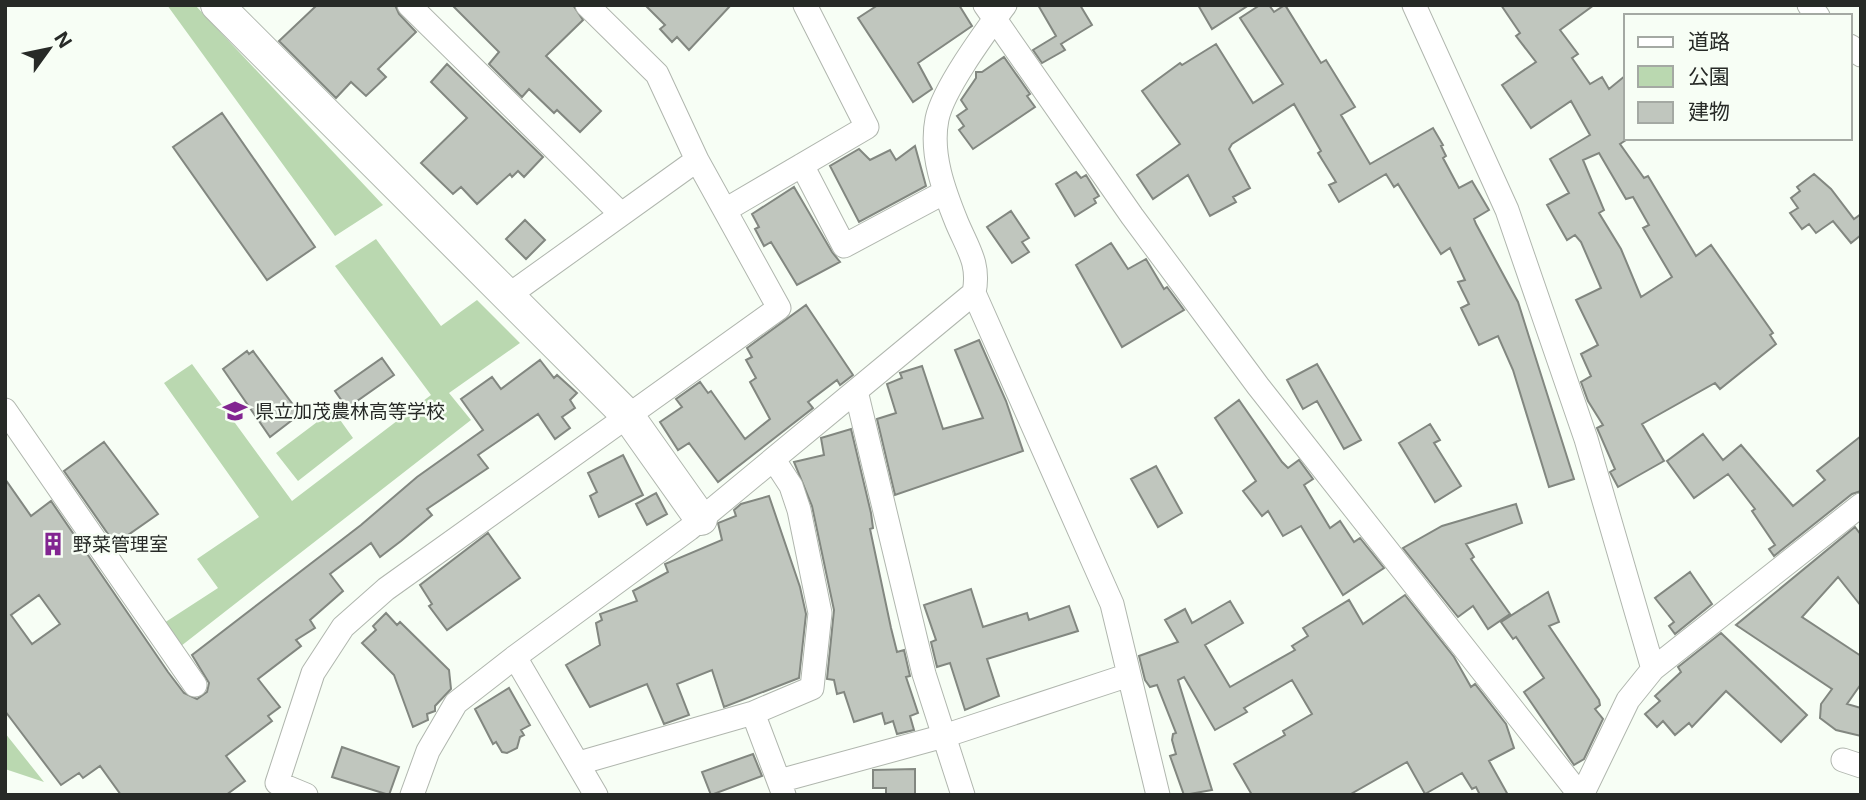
<svg xmlns="http://www.w3.org/2000/svg" width="1866" height="800" font-family="Inter,'Noto Sans JP',sans-serif">
<style>
.green{fill:#bad8b0}
.building{fill:#c0c6be;stroke:#828780;stroke-width:2;fill-rule:evenodd}
.lines{fill:none;stroke-linecap:round;stroke-linejoin:round}
.street-casing{stroke:#b0b6ae;stroke-width:25}
.secondary-casing{stroke:#b0b6ae;stroke-width:34}
.street{stroke:#fff;stroke-width:23}
.secondary{stroke:#fff;stroke-width:32}
.labels{text-anchor:middle;dominant-baseline:central;stroke-width:5;stroke-linejoin:round;paint-order:stroke}
.poi-label{font-size:19px;fill:#272a27;stroke:#f7fef5;text-anchor:start}
</style>
<rect width="100%" height="100%" fill="#f7fef5"/>
<path class="green" d="M167 5H195L383 205 335 236Z
M376 239 441 326 477 300 520 343 449 393 471 420 181 646 164 623 218 588 197 559 259 517 164 383 192 364 292 501 431 395 335 266Z
M333 410 353 438 298 481 276 453Z
M5 733 44 782 5 769Z"/>
<path class="building" d="M317 5H395L399 14 416 32 378 69 386 77 366 96 351 82 336 98 279 41Z
M452 5H573L583 20 546 56 601 111 580 132 557 110 554 113 529 89 522 97 489 64 499 52Z
M645 5H731L689 50 677 37 672 42 660 29 665 25Z
M878 5H959L972 26 918 63 932 89 913 102 858 18Z
M1038 5H1080L1092 25 1061 44 1065 50 1042 63 1033 50 1056 36Z
M1198 5H1249L1212 29Z
M1260 5H1269L1274 12 1285 5 1321 63 1326 60 1355 107 1341 115 1370 164 1433 128 1443 145 1441 146 1446 156 1443 158 1459 188 1472 181 1489 210 1474 219 1476 224 1518 302 1574 479 1549 487 1513 370 1498 336 1479 345 1461 308 1469 304 1458 282 1465 280 1450 248 1441 254 1398 184 1394 187 1386 174 1339 202 1329 185 1336 182 1318 153 1321 151 1294 104 1232 144 1229 149 1250 188 1233 197 1236 202 1210 216 1188 175 1153 199 1137 175 1180 144 1142 91 1180 63 1182 65 1216 44 1253 103 1283 84 1240 18Z
M1501 5H1594L1560 30 1578 54 1572 58 1590 84 1602 77 1609 89 1626 75V140L1620 144 1644 178 1648 176 1696 256 1711 245 1773 333 1770 335 1776 344 1720 389 1715 383 1642 424 1664 461 1618 487 1610 472 1615 469 1597 428 1603 425 1588 401 1581 382 1591 376 1581 354 1598 345 1576 300 1601 288 1581 242 1575 235 1567 240 1547 205 1569 193 1550 159 1590 135 1571 101 1531 128 1502 85 1536 62 1516 36 1520 33ZM1599 153 1626 199 1633 197 1649 225 1643 228 1672 277 1641 297 1621 249 1599 213 1604 210 1583 160Z
M1004 57 1030 94 1027 96 1035 107 973 149 959 130 964 126 957 116 967 109 961 100 976 78V72H982Z
M447 64 543 157 524 177 518 171 512 177 510 174 477 204 461 187 453 194 421 163 467 118 431 82Z
M222 113 315 247 267 280 173 147Z
M915 146 926 186 859 222 830 166 859 149 870 160 890 150 896 160Z
M1076 172 1081 178 1086 175 1099 196 1094 199 1096 203 1075 216 1056 184Z
M1814 174 1831 189 1854 219 1861 214V235L1851 243 1833 221 1816 233 1809 224 1802 229 1790 213 1798 208 1791 198 1800 191 1797 187Z
M794 187 832 252 840 262 797 285 771 242 764 246 755 229 759 227 752 214Z
M1011 211 1029 238 1022 242 1029 252 1012 263 987 227Z
M525 220 545 240 526 259 506 239Z
M1111 243 1128 269 1146 259 1164 289 1167 287 1184 310 1122 347 1076 265Z
M806 305 853 375 840 385 837 380 808 402 813 408 718 482 689 443 678 450 660 422 682 407 676 399 700 382 708 393 711 391 745 439 770 419 750 382 756 378 746 360 752 357 747 348Z
M979 340 1006 401 1023 451 895 495 877 419 896 413 887 384 902 378 900 373 922 366 943 429 983 418 955 350Z
M247 351 249 354 253 351 300 414 270 437 223 369Z
M382 358 394 375 347 408 335 391Z
M540 360 554 378 557 375 577 393 570 400 575 408 562 417 570 428 555 439 538 414 478 455 488 468 427 509 432 515 401 541 380 557 371 543 330 574 343 591 310 620 315 628 296 640 301 646 258 679 280 707 268 716 272 721 226 756 245 781 226 795H121L100 766 83 778 79 773 61 785 5 711V479L31 516 51 501 168 672 184 693 197 699 207 692 209 683 192 655 361 525 417 477 483 430 461 399 492 377 501 389ZM39 595 60 624 32 644 11 615Z
M1317 364 1361 440 1344 449 1317 401 1303 409 1287 380Z
M1239 400 1282 462 1288 468 1299 460 1313 479 1304 485 1330 528 1340 521 1354 542 1360 538 1384 568 1343 595 1301 526 1283 536 1268 511 1262 516 1243 491 1256 481 1215 418Z
M1430 424 1440 440 1434 443 1461 486 1435 502 1399 443Z
M851 429 871 513 873 528 870 529 891 628 897 652 904 650 910 676 906 677 918 713 910 716 914 730 897 734 893 721 885 724 882 713 854 722 844 692 837 694 834 680 827 679 834 610 812 506 794 462 824 455 821 438Z
M1703 434 1723 460 1741 445 1793 506 1825 480 1817 471 1861 436V491L1852 494 1774 556 1769 549 1775 545 1752 511 1755 509 1728 474 1694 498 1667 461Z
M104 442 158 514 115 544 64 471Z
M623 455 643 495 599 517 590 496 597 492 588 473Z
M1156 466 1182 513 1158 527 1131 479Z
M656 493 667 514 647 525 636 504Z
M769 496 800 587 806 614 799 678 724 707 712 670 677 684 689 715 664 724 647 684 590 707 566 665 600 645 596 623 602 620 600 614 637 601 633 591 668 572 665 564 722 540 718 523 736 516 734 510 741 504Z
M1516 504 1522 523 1466 544 1474 557 1471 559 1510 614 1488 629 1473 606 1458 617 1403 548 1442 526Z
M1855 527 1861 535V606L1838 577 1802 617 1861 656V684L1847 704 1861 708V736L1836 730 1820 718 1821 704 1832 689 1736 625Z
M488 533 520 578 447 630 429 606 432 604 420 585Z
M1690 572 1712 604 1675 634 1669 626 1674 622 1655 598Z
M971 589 983 627 1027 613 1029 620 1069 606 1078 631 987 659 999 696 965 710 950 663 937 667 931 642 936 640 924 605Z
M1548 592 1559 622 1549 626 1599 700 1600 705 1595 709 1603 719 1584 759 1574 765 1524 692 1544 678 1516 637 1513 639 1501 622Z
M1405 595 1454 657 1471 687 1475 684 1506 724 1514 748 1489 761 1508 795H1480L1476 787 1472 789 1462 773 1425 794 1407 762 1349 795H1252L1234 764 1285 735 1283 731 1312 714 1292 680 1244 708 1247 712 1215 730 1184 677 1178 680 1212 790 1184 795 1170 756 1176 754 1172 740 1173 734 1176 733 1157 685 1150 687 1145 680 1139 656 1178 642 1165 620 1185 609 1192 623 1230 601 1243 623 1205 645 1230 687 1295 650 1292 646 1308 636 1303 628 1349 600 1363 624Z
M386 613 397 625 400 622 449 670 451 689 435 706V711L427 714 428 720 413 727 394 675 362 643 376 630 373 626Z
M1721 633 1807 715 1781 742 1726 691 1692 727 1689 723 1675 735 1663 721 1657 727 1645 714 1660 701 1655 696 1681 672 1678 667Z
M509 688 530 725 521 730 524 735 520 737 517 748 507 753 502 752 496 742 493 744 475 709Z
M342 747 399 767 389 795 332 777Z
M753 754 762 776 711 795 702 772Z
M915 769V795H886V788H873V770Z"/>
<g class="lines">
<g class="street-casing">
<path id="street" d="M409 5 621 214
M985 5 1132 216 1258 386 1580 795
M1005 5C986 31 943 89 937 119 930 154 944 191 957 223 968 249 980 264 974 293L1112 604 1158 795
M1414 5 1507 210 1586 439 1653 669
M1809 5 1818 16
M1850 46 1861 55
M802 165 844 246 945 192
M727 209 867 127 805 5
M509 295 697 160
M856 391 924 674 963 795
M5 410 195 685
M515 657 596 795
M753 713 784 795
M1843 760 1861 766
M579 763 753 713 812 688 820 613 799 510 791 486 774 460
M779 781 944 736 1129 675
M306 795 277 783 313 673 343 627 386 589 779 308 697 160 657 74 587 5
M412 795 428 751 456 703 515 657 689 529 974 293
M1582 795 1628 700 1653 669 1861 505"/>
</g>
<g class="secondary-casing">
<path id="secondary" d="M217 5 628 416 701 519"/>
</g>
<use href="#street" class="street"/>
<use href="#secondary" class="secondary"/>
</g>
<defs>
<g id="school-bare" transform="scale(1.89)"><path d="M0-5L7-2L0 1L-7-2ZM-4 1L0 2.5L4 1V4Q0 6-4 4Z" fill="#822591" stroke="#f7fef5" stroke-width="2.5" paint-order="stroke"/></g>
<g id="building-bare" transform="scale(1.89)"><path d="M-4-6H4V6H1V3H-1V6H-4ZM-2.5-4.3h1.7v1.8h-1.7ZM.8-4.3h1.7v1.8H.8ZM-2.5-1h1.7V.8h-1.7ZM.8-1h1.7V.8H.8Z" fill="#822591" stroke="#f7fef5" stroke-width="2.5" paint-order="stroke"/></g>
</defs>
<g fill-rule="evenodd">
<use href="#school-bare" x="235" y="411"/>
<use href="#building-bare" x="53" y="544"/>
</g>
<g class="labels">
<g class="poi-label">
<text x="255" y="411">県立加茂農林高等学校</text>
<text x="73" y="544">野菜管理室</text>
</g>
</g>
<rect width="1866" height="800" fill="none" stroke="#272a27" stroke-width="14"/>
<rect x="1624" y="14" width="228" height="126" fill="#f7fef5" stroke="#a4a9a3" stroke-width="2"/>
<rect x="1638" y="37" width="35" height="10" fill="#ffffff" stroke="#a4a9a3" stroke-width="2"/>
<text x="1688" y="49" font-size="21" fill="#272a27">道路</text>
<rect x="1638" y="66" width="35" height="21" fill="#bad8b0" stroke="#a4a9a3" stroke-width="2"/>
<text x="1688" y="84" font-size="21" fill="#272a27">公園</text>
<rect x="1638" y="102" width="35" height="21" fill="#c0c6be" stroke="#a4a9a3" stroke-width="2"/>
<text x="1688" y="119" font-size="21" fill="#272a27">建物</text>
<g transform="translate(49 49) rotate(57)" stroke="#f7fef5" stroke-width="5" paint-order="stroke">
<path d="M0-5L12 26L0 18L-12 26Z" fill="#272a27"/>
<text y="-10" font-size="19" font-weight="bold" text-anchor="middle" fill="#272a27">N</text>
</g>
</svg>
